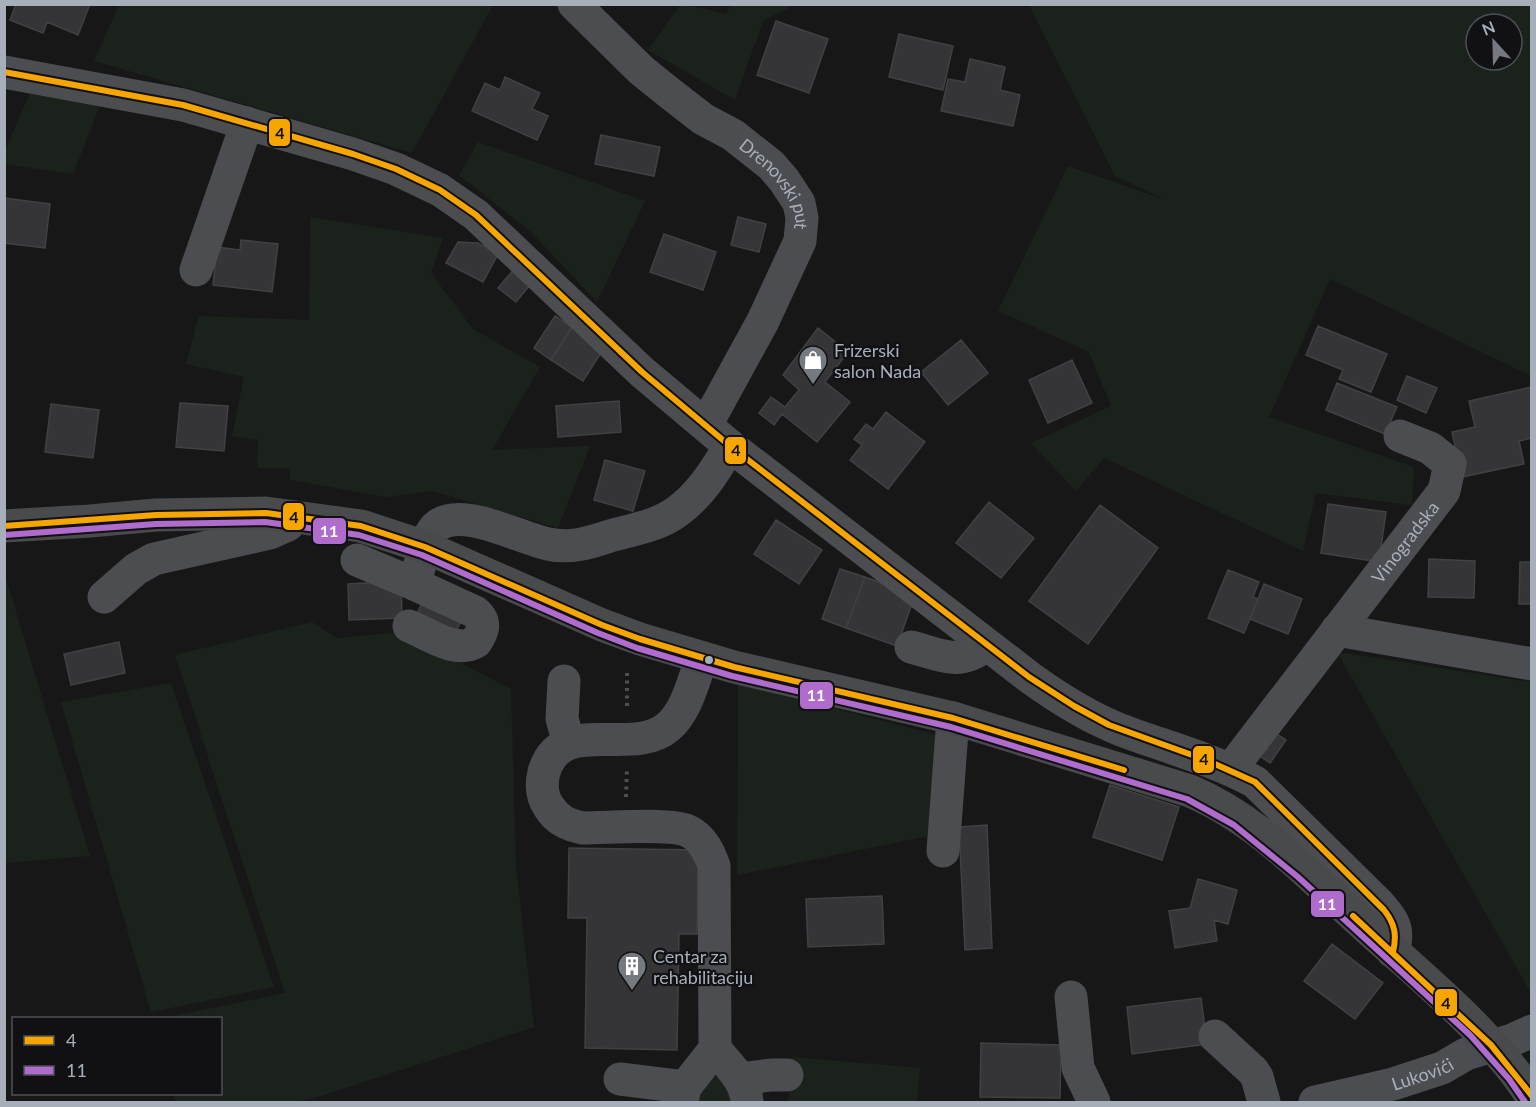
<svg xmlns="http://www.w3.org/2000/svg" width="1536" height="1107" font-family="Lato,sans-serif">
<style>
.green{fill:#1b221b;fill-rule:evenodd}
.building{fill:#353537;stroke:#404144;stroke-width:1.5}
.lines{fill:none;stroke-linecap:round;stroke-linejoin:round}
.path{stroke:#4d4f52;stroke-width:4;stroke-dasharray:3 4.5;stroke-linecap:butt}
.minor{stroke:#4b4d51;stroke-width:33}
.major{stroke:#484a4c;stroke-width:33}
.bus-1-casing{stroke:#111114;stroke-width:10}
.bus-2-casing{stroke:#111114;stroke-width:10}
.bus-1{stroke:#f7a600;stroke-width:6}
.bus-2{stroke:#b06ccc;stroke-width:6}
.bus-dot{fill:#a7afba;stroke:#111114;stroke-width:2}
.labels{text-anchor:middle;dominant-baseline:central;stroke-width:4.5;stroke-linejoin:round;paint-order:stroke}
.street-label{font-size:18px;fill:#a7afba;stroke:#111114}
.poi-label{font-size:18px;fill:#a7afba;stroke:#111114;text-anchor:start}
.line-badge{stroke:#111114;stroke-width:2}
.badge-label{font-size:16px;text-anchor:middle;font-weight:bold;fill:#fff}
.pale-badge-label{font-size:16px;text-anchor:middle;font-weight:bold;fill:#111}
</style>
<rect width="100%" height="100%" fill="#171718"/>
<path class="green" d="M119 5V4L493 5 412 153 94 61Z
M680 5H688L726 14 730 5H794L763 21 735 100 648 50Z
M1029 5H1531V376L1330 279 1269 417 1414 467 1412 505 1316 493 1303 551 1104 458 1076 491 1031 443 1111 406 1089 352 998 311 1068 166 1166 200 1115 176ZM1476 24H1512V60H1476Z
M32 88 102 100 73 174 5 164V151Z
M478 142 645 201 597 302 531 232 459 175Z
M310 217 443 238 431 273 473 329 540 367 492 450 590 446 558 528 432 491 386 497 290 480V468H257L258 440 232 436 244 377 186 364 199 316 309 320Z
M5 575 90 856 5 863Z
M312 622 337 638 401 632 511 689 516 866 534 1027 318 1097 293 1102H176L174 1094H220V1018H164L285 993 175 655Z
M1337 652 1531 682V993Z
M171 683 274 987 151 1012 61 702Z
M738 684 938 735 934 835 737 875Z
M792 1057 920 1068 917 1102H788Z
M714 1077 721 1078 734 1102H693L707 1078Z"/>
<path class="building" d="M16 4H90L78 35 47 22 43 33 10 20Z
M776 21 828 39 809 93 757 75Z
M899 34 953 46 943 90 889 77Z
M970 59 1005 67 1000 90 1020 95 1013 126 941 111 948 79 965 82Z
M505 77 540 93 532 109 548 116 537 140 472 111 485 83 500 90Z
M601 135 660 147 654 176 595 164Z
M4 198 50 204 45 248 4 243Z
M738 217 766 224 759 252 731 245Z
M664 234 716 252 703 290 650 272Z
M241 240 278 244 272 292 213 285 217 247 240 250Z
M458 242 478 243 498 254 483 282 446 263Z
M516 267 533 281 516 302 498 288Z
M555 316 572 327 551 360 534 348Z
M1318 326 1387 354 1371 392 1339 379 1343 370 1306 355Z
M572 327 604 348 583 381 551 360Z
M818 328 848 352 825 382 850 402 817 442 782 414 774 425 759 413 771 397 785 407 799 390 783 375Z
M961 340 988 373 948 405 921 372Z
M1072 360 1092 403 1048 423 1029 380Z
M1407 376 1437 388 1426 413 1397 400Z
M1337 383 1397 407 1385 434 1326 410Z
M1532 387V438L1519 441 1524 464 1462 477 1452 432 1475 427 1469 401Z
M619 401 621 432 558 437 556 406Z
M180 403 228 406 224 451 176 447Z
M51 404 99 410 93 458 45 452Z
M886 412 925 442 888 489 850 460 862 445 854 439 866 424 873 429Z
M605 460 645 471 633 511 594 500Z
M989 502 1034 538 1001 578 956 543Z
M1328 504 1386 512 1379 562 1321 553Z
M1100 505 1158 548 1088 644 1029 601Z
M776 520 822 550 799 584 754 554Z
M1429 559 1475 561 1474 598 1428 597Z
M1520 562H1532V604H1519Z
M840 569 865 577 846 628 822 619Z
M1228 570 1259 582 1253 597 1258 599 1244 633 1208 618Z
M865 577 915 595 897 646 846 628Z
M401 581 402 618 349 620 348 584Z
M1264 584 1302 599 1288 634 1250 619Z
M425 597 464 615 454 636 415 618Z
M119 642 125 673 71 685 64 654Z
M1269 729 1286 740 1270 763 1254 752Z
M1110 785 1179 807 1162 860 1093 837Z
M987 825 992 948 965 950 959 827Z
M569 848 699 850 697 934H679L677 1050 585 1048 587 918H568Z
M1198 879 1237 890 1228 924 1214 920 1217 941 1175 948 1169 911 1190 908Z
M882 896 884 944 808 947 806 899Z
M1332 944 1383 983 1355 1019 1304 981Z
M1201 998 1207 1044 1132 1054 1127 1007Z
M981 1043 1061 1045 1060 1098 980 1097Z"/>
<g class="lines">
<path class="path" d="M627 673V709
M626 797 627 768"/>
<g class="minor">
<path id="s1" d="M574 4 641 70 667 91 703 119 733 135 771 165 784 180 799 203 802 218 800 241 763 321 706 425"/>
<path d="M4 72 183 105 353 154 396 169 440 190 476 215 642 372 730 446 1029 677C1058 698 1088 717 1121 730 1166 747 1212 759 1255 782L1379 904C1394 922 1400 928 1393 952"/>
<path d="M196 270 247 123"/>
<path d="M357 560 414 584C420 569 425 534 438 525 464 507 519 538 548 544 570 549 589 543 610 536 631 530 657 526 675 513 699 497 715 471 730 446"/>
<path d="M104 597 136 569 154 559 270 533 288 525 295 517"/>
<path d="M409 626C429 634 455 654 476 642 483 631 487 622 475 612L414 584"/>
<path d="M1337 630 1532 664"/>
<path d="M911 647C941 655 959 667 986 645"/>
<path d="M564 681 562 719 569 743"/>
<path id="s2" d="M1231 769 1444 491 1450 464 1430 448 1400 436"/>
<path d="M943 851 953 718"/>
<path d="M1071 997 1078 1068 1094 1102"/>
<path d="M1215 1036 1253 1071 1257 1077 1264 1102"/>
<path d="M715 1049C728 1065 746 1080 747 1102"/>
<path d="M620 1079 685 1087"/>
<path d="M740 1079 771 1075H787"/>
<path d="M682 1102 685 1087 715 1049 714 866C709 851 701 836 686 830 664 823 608 828 583 828 568 825 557 820 549 807 542 797 541 784 544 772 561 714 632 758 668 727 687 711 693 681 702 658"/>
<path id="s3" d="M1315 1102 1393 1084 1442 1068 1466 1054 1512 1040 1532 1031"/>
</g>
<path class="major" d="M4 526 90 521 156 515 266 513 361 526 425 547 602 625 640 639 734 667 953 718 1190 791C1259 820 1311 878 1366 927 1420 976 1493 1035 1532 1097"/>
<g class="bus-1-casing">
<path id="bus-1" d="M4 72 183 105 353 154 396 169 440 190 476 215 642 372 730 446 1029 677 1074 706 1109 725 1206 760 1255 782 1384 910C1395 924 1397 935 1393 952
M4 526 156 515 266 513 361 526 425 547 602 625 640 639 734 667 953 718 1124 770
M1353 916 1491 1045 1532 1096"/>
</g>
<g class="bus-2-casing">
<path id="bus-2" d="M5 535 156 524 265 522 359 535 422 555 598 633 637 648 732 676 951 727 1187 799 1234 825 1298 877 1470 1035 1509 1079 1525 1102"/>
</g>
<use href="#bus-1" class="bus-1"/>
<use href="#bus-2" class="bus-2"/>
</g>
<defs>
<g id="shop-pin" transform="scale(1.5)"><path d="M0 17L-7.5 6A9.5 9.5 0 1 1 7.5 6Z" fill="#757a81" stroke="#111114"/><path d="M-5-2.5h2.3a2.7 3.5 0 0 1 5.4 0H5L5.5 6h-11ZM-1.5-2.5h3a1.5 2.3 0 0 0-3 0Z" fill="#fff"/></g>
<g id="building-pin" transform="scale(1.5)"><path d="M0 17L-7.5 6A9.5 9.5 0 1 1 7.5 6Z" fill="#757a81" stroke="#111114"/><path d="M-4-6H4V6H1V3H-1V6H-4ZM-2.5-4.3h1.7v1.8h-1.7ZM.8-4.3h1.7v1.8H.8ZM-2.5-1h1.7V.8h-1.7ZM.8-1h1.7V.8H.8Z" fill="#fff"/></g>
</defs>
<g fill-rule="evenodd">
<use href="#shop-pin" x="813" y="360"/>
<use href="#building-pin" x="632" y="966"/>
</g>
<circle class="bus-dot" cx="709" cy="660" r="5"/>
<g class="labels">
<g class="street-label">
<text stroke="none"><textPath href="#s1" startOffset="274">Drenovski put</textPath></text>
<text stroke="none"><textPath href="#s2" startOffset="286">Vinogradska</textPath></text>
<text stroke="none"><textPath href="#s3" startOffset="111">Lukovići</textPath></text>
</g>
<g class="poi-label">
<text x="834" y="350">Frizerski<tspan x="834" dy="21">salon Nada</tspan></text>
<text x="653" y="956">Centar za<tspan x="653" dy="21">rehabilitaciju</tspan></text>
</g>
</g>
<g class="line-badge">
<rect x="268" y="118" width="23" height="29" rx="6" fill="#f7a600"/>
<rect x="724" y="436" width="23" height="29" rx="6" fill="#f7a600"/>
<rect x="282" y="502" width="23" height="29" rx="6" fill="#f7a600"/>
<rect x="312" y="517" width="35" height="28" rx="6" fill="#b06ccc"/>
<rect x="799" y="681" width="35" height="29" rx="6" fill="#b06ccc"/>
<rect x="1192" y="745" width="23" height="29" rx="6" fill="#f7a600"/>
<rect x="1310" y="890" width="35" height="28" rx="6" fill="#b06ccc"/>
<rect x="1434" y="988" width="24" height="29" rx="6" fill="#f7a600"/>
</g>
<g class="badge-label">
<text x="329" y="537">11</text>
<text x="816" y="701">11</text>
<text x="1327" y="910">11</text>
</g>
<g class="pale-badge-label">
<text x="280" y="139">4</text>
<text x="736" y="456">4</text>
<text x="294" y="523">4</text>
<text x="1204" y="765">4</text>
<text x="1446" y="1009">4</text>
</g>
<rect width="1536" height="1107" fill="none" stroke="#a7afba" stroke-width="12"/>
<rect x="12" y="1017" width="210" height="78" fill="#111114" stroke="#4d5056" stroke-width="1.5"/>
<rect x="24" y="1036" width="30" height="9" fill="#f7a600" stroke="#4d5056" stroke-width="1.5"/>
<text x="66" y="1047" font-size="18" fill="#a7afba">4</text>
<rect x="24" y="1066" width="30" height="9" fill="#b06ccc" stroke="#4d5056" stroke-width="1.5"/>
<text x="66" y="1077" font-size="18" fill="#a7afba">11</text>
<g transform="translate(1494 42) rotate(338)"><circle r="28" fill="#111114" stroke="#4d5056" stroke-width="1.5"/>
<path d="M0-4.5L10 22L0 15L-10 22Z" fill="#757a81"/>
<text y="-9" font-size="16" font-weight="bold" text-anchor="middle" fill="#a7afba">N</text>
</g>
</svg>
